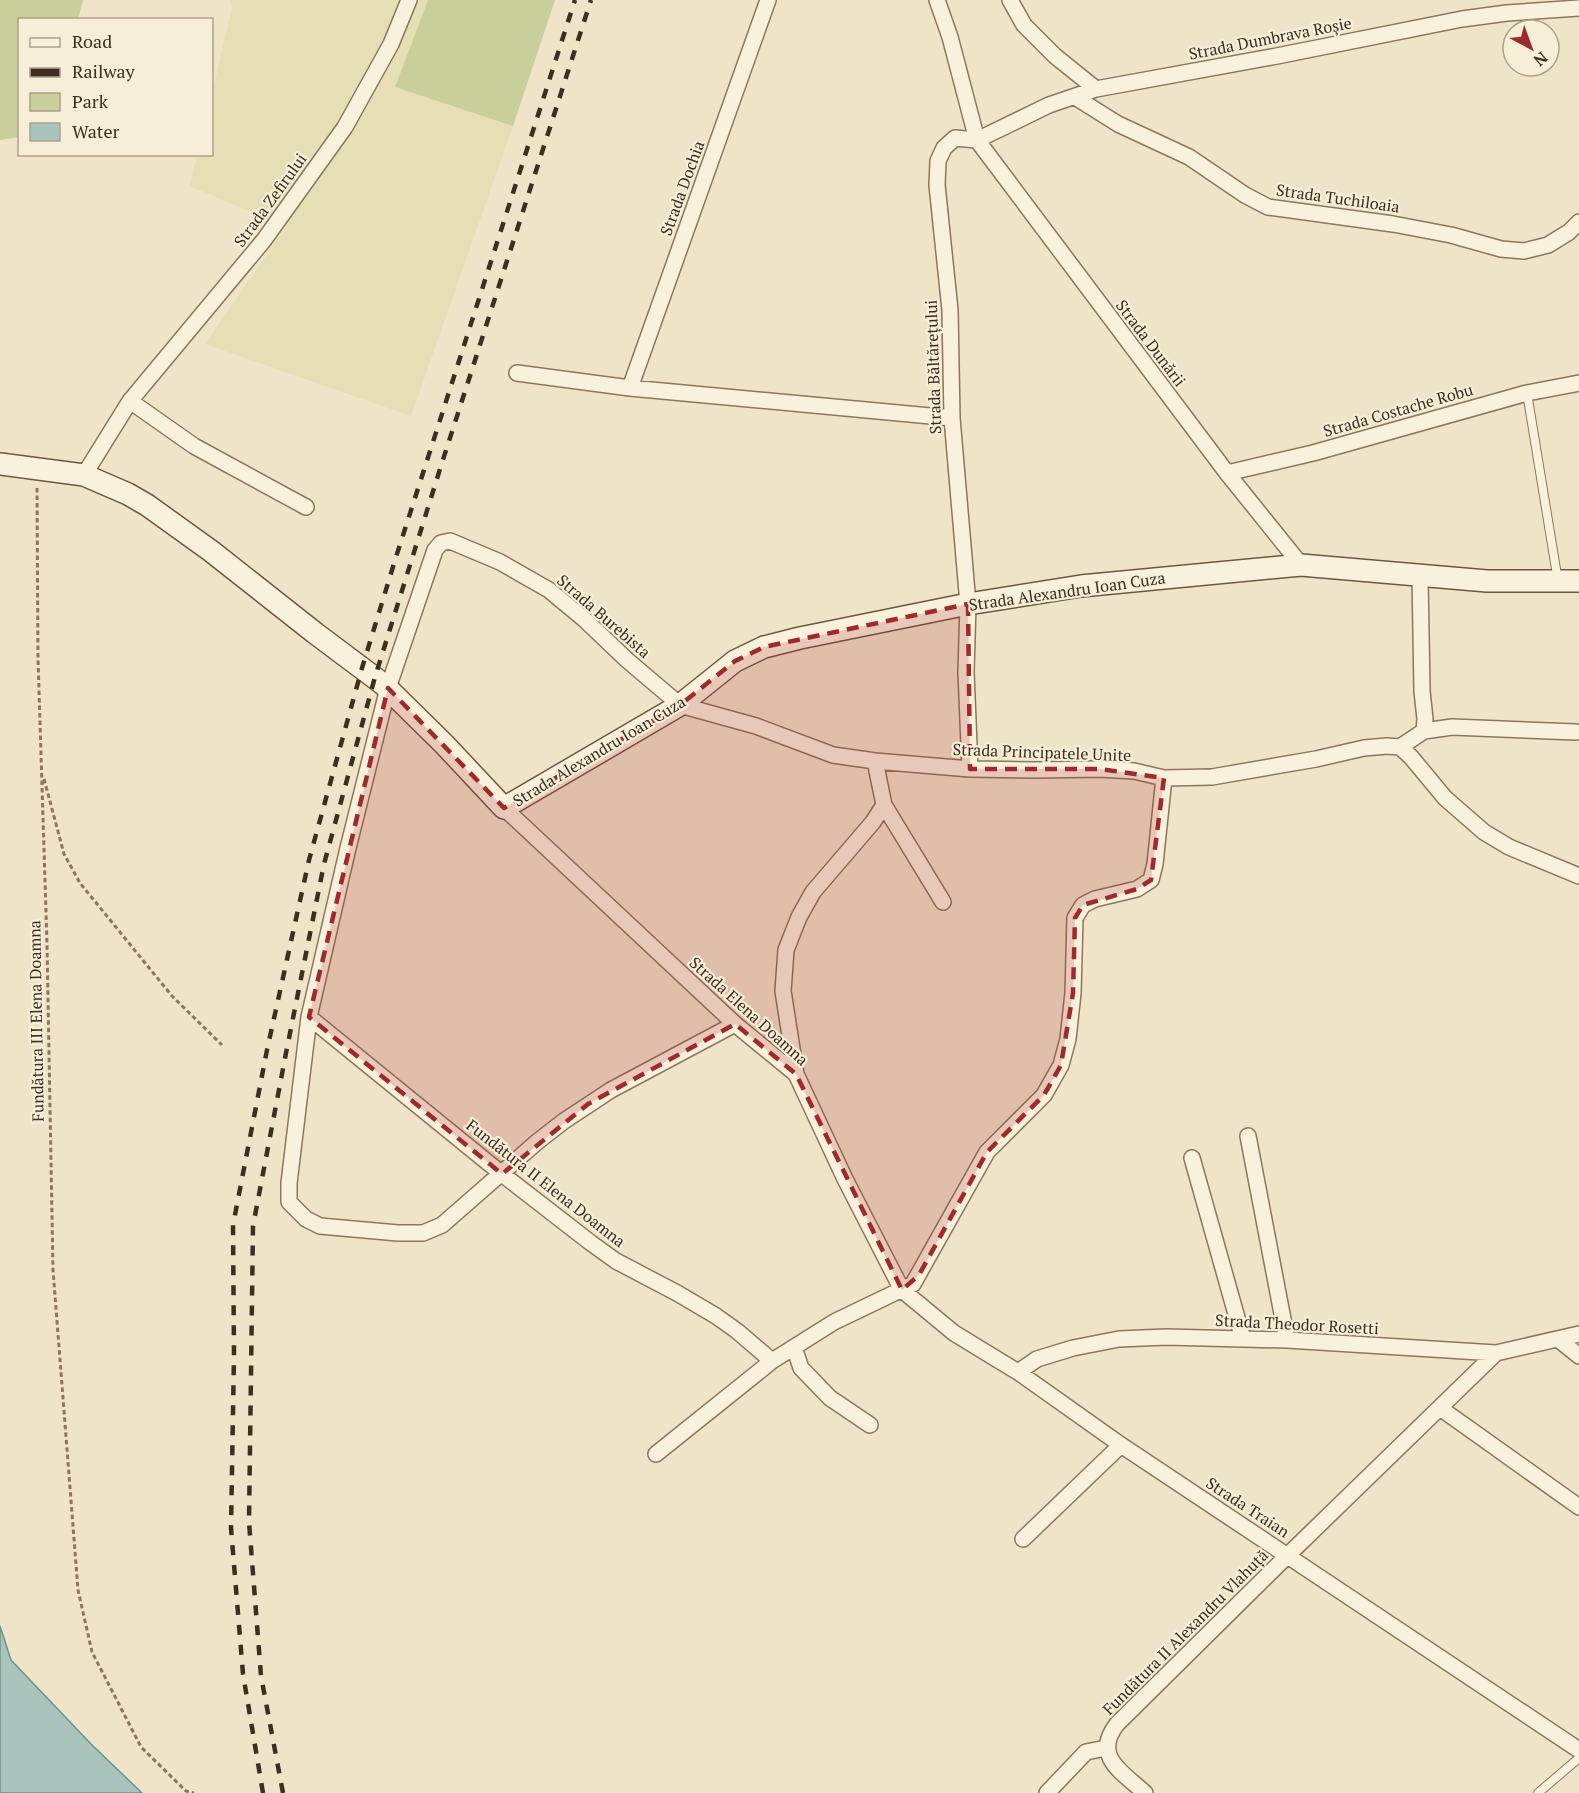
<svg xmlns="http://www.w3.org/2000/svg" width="1579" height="1793" font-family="'PT Serif',serif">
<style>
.farmland{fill:#e6deb5}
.green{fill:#c9cf9b}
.water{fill:#a9c4bc;stroke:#6f938a;stroke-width:1.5}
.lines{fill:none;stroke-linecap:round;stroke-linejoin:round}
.lane-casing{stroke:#8d765c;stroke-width:10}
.street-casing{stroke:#8d765c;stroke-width:18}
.secondary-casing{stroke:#6f573f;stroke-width:24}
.path{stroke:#8d765c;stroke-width:3;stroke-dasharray:4.5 3;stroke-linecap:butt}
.lane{stroke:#faf1dc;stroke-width:8}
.street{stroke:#faf1dc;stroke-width:15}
.secondary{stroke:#faf1dc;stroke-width:21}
.rail{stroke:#3d2e20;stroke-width:4.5;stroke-dasharray:10 10;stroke-linecap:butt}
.marked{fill:#9e2a2b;fill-opacity:0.2;stroke:#9e2a2b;stroke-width:4.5;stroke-dasharray:12 8;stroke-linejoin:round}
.labels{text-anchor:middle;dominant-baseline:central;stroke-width:4.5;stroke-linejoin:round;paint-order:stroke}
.street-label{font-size:16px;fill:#3d2e20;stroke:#f7eed8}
</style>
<rect width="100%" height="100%" fill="#f0e4c8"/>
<path class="farmland" d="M229 0H428L395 87 513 126 411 416 205 344 286 227 190 186 197 155 212 154V94L232 7Z"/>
<path class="green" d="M0 0H83L78 19 20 20 19 137 0 140Z
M428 0H555L513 126 395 87Z"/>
<path class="water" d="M0 1626 11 1660 91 1744 142 1793H0Z"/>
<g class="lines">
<g class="lane-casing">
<path id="lane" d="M1527 393 1558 581
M1538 1793 1579 1758"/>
</g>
<g class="street-casing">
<path id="street" d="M937 0 950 37 977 140 955 138 944 148 938 161 937 185 950 310 952 418 968 604 966 672 970 769
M1010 0 1024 25 1055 56 1096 89
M1075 97 1118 124 1189 157 1245 195 1268 207 1393 224 1451 235 1501 249 1524 251 1548 245 1569 232 1579 222
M517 373 630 388 952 418
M630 388 768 0
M130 401 194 446 306 507
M1227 473 1313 453 1527 393 1579 383
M84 475 130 401 264 240 345 127 391 44 409 0
M1301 565 1227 473 977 140 1049 105 1096 89 1277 56 1462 19 1507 13 1579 8
M1420 576 1422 691 1425 719 1424 731 1452 727 1576 732
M1400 747 1424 731
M875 761 884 805 943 902
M504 808 735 1024 796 1074 845 1179 902 1290 954 1333 1018 1372 1121 1445 1579 1750
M309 1017 502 1174 591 1243 616 1261 677 1293 716 1316 737 1331 772 1361
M735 1024 611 1090 564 1121 537 1142 442 1225 423 1233H398L320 1226 306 1219 289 1202V1183L309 1017 348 848 388 688 435 550 441 543 450 541 500 562 549 590 584 619 627 660 680 705 756 726 833 755 875 761 970 769 1035 770 1100 769 1134 771 1164 778 1212 777 1316 759 1364 748 1387 746 1400 747 1411 757 1445 798 1484 832 1509 847 1579 876
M796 1074 783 991 786 950 799 917 813 892 873 822 884 805
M1248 1136 1287 1340
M1192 1158 1243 1339
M1558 1339 1579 1356
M794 1347 801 1368 830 1398 870 1425
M1018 1372 1037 1359 1073 1348 1119 1339 1166 1337 1287 1340 1496 1353 1579 1334
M1440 1408 1579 1507
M656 1454 772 1361 834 1322 913 1284 987 1152 1044 1095 1061 1065 1068 1039 1073 993 1075 918 1083 905 1095 899 1137 889 1151 880 1155 864 1164 778
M1023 1539 1121 1445
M1047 1793 1086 1752 1106 1748
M1145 1793C1122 1772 1092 1756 1117 1724L1288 1555 1496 1353"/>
</g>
<g class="secondary-casing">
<path id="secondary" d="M0 464 84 475 128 494 147 505 211 551 315 633 383 684 444 744 504 808 680 705 735 661 764 647 800 638 968 604 1081 586 1301 565 1487 581H1579"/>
</g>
<path class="path" d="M37 488 38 659 47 944 53 1270 78 1590 92 1652 141 1747 186 1791 194 1793
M44 779 64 854 80 883 172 996 222 1045"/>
<use href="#lane" class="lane"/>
<use href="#street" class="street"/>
<use href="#secondary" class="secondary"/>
<path class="rail" d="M263 1793 243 1674 231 1528 234 1355 233 1225 267 1050 309 860 362 668 396 557 575 0
M283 1793 261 1676 249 1522 253 1226 286 1053 324 864 375 677 440 469 591 0"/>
</g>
<path class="marked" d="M968 604 970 769H1100L1164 778 1151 880 1137 889 1083 905 1075 918 1073 993 1061 1065 1044 1095 987 1152 919 1275 902 1290 796 1074 735 1024 588 1104 502 1174 309 1017 388 688 504 808 680 705 735 661 764 647Z"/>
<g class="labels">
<g class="street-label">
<text transform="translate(1270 38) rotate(-11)">Strada Dumbrava Roșie</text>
<text transform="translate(682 188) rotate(-70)">Strada Dochia</text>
<text transform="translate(1338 198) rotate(8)">Strada Tuchiloaia</text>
<text transform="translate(270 200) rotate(-54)">Strada Zefirului</text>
<text transform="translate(1151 343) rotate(53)">Strada Dunării</text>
<text transform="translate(933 367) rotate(-92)">Strada Băltărețului</text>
<text transform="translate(1398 410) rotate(-16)">Strada Costache Robu</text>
<text transform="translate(1067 591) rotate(-8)">Strada Alexandru Ioan Cuza</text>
<text transform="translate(604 616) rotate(41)">Strada Burebista</text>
<text transform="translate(599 751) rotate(-31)">Strada Alexandru Ioan Cuza</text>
<text transform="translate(1042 752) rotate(2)">Strada Principatele Unite</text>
<text transform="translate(749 1011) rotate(42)">Strada Elena Doamna</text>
<text transform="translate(36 1021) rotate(-91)">Fundătura III Elena Doamna</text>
<text transform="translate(546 1183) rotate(38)">Fundătura II Elena Doamna</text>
<text transform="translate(1297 1324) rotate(3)">Strada Theodor Rosetti</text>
<text transform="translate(1248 1507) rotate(33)">Strada Traian</text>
<text transform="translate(1185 1632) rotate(-45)">Fundătura II Alexandru Vlahuță</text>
</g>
</g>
<rect x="18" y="18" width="195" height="138" fill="#f7eed8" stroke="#ada18e" stroke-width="1.5"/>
<rect x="30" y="38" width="30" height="9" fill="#faf1dc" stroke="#ada18e" stroke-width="1.5"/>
<text x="72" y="48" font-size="18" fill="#3d2e20">Road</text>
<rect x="30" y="68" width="30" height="9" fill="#3d2e20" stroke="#ada18e" stroke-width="1.5"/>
<text x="72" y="78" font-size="18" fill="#3d2e20">Railway</text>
<rect x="30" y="93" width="30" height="18" fill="#c9cf9b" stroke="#ada18e" stroke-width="1.5"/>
<text x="72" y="108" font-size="18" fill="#3d2e20">Park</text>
<rect x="30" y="123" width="30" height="18" fill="#a9c4bc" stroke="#ada18e" stroke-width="1.5"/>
<text x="72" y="138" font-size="18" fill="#3d2e20">Water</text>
<g transform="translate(1531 48) rotate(139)"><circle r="28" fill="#f7eed8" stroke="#ada18e" stroke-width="1.5"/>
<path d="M0-4.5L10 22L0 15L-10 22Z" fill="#9e2a2b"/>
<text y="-9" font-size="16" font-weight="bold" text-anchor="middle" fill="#3d2e20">N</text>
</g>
</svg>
